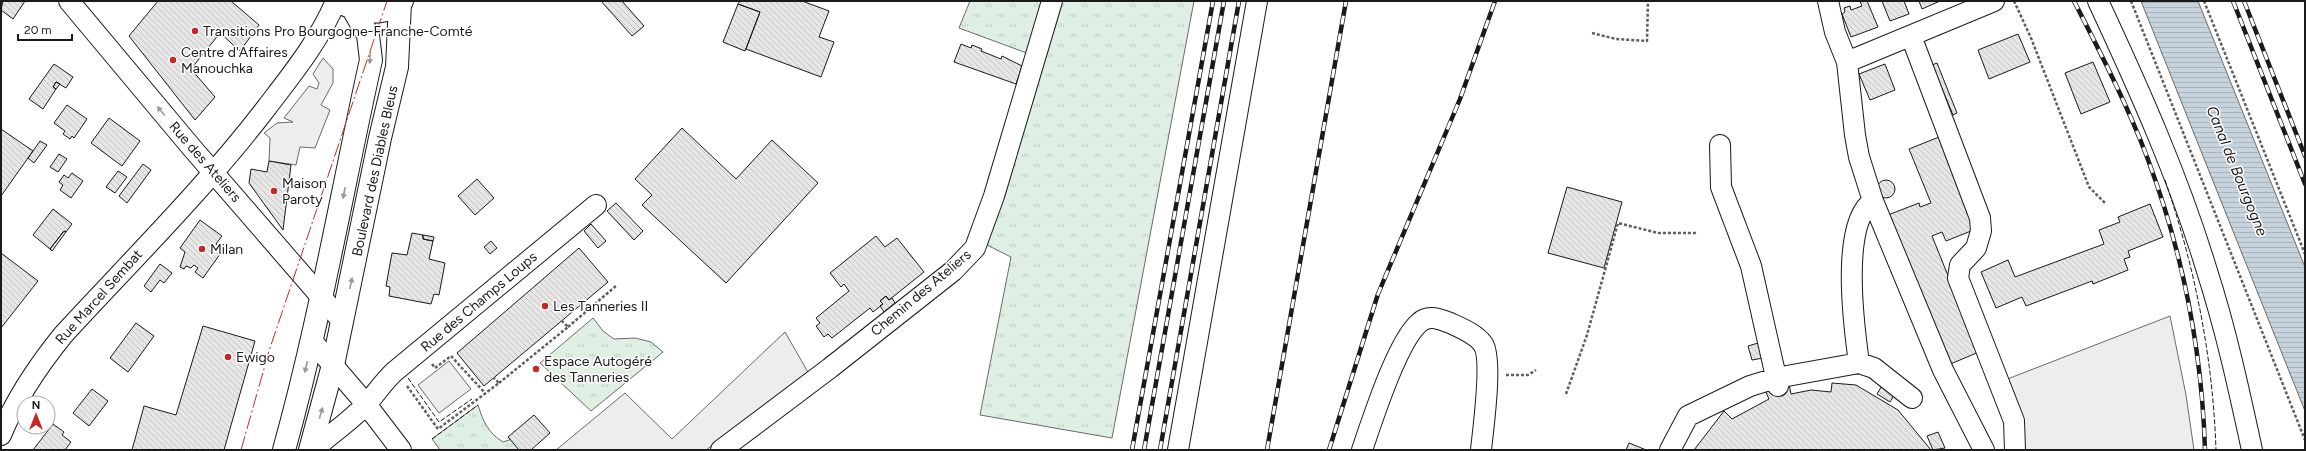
<svg xmlns="http://www.w3.org/2000/svg" width="2306" height="451" font-family="Figtree,sans-serif">
<style>
.grass{fill:url(#grass-tufts);stroke:#6a6a6a}
.parking{fill:#ededed;stroke:#6a6a6a}
.water{fill:url(#water-rules);stroke:#6a6a6a}
.building{fill:url(#building-back-hatch);stroke:#1a1a1a}
.lines{fill:none;stroke-linecap:round;stroke-linejoin:round}
.minor-casing{stroke:#1a1a1a;stroke-width:22}
.major-casing{stroke:#1a1a1a;stroke-width:24}
.path{stroke:#5f5f5f;stroke-width:2.5;stroke-dasharray:3 2;stroke-linecap:butt}
.minor{stroke:#fff;stroke-width:20}
.major{stroke:#fff;stroke-width:22}
.rail-casing{stroke:#1a1a1a;stroke-width:4.5}
.rail{stroke:#fff;stroke-width:3;stroke-dasharray:9;stroke-linecap:butt}
.fence{stroke:#1a1a1a;stroke-width:1;stroke-dasharray:5 2;stroke-linecap:butt}
.power{stroke:#c62828;stroke-width:1;stroke-dasharray:14 3 2 3;stroke-linecap:butt}
.oneway{fill:#989898}
.poi-dot{fill:#c62828;stroke:#fff;stroke-width:1.5}
.labels{text-anchor:middle;dominant-baseline:central;stroke-width:3;stroke-linejoin:round;paint-order:stroke}
.poi-label{font-size:14px;fill:#1a1a1a;stroke:#fff;text-anchor:start}
.street-label{font-size:14px;fill:#1a1a1a;stroke:#fff}
.water-label{font-size:15px;font-style:italic;fill:#1a1a1a;stroke:#fff}
</style>
<defs>
<pattern id="grass-tufts" width="24" height="20" patternUnits="userSpaceOnUse"><rect width="24" height="20" fill="#e0efe3"/><path d="M3 7l-1-3M5 7V3M7 7l1-3M15 17l-1-3M17 17v-4M19 17l1-3" fill="none" stroke="#c0ccc2"/></pattern>
<pattern id="water-rules" width="6" height="5" patternUnits="userSpaceOnUse"><rect width="6" height="5" fill="#c6d2dc"/><path d="M0 2.5h6" fill="none" stroke="#aab4bc"/></pattern>
<pattern id="building-back-hatch" width="6" height="6" patternUnits="userSpaceOnUse"><rect width="6" height="6" fill="#e6e6e6"/><path d="M-1 5l2 2M0 0l6 6M5-1l2 2" fill="none" stroke="#c5c5c5"/></pattern>
</defs>
<rect width="100%" height="100%" fill="#fff"/>
<path class="grass" d="M970 1H1194L1112 438 980 415 1011 257 985 244 1032 55 959 28Z
M593 318 603 331 614 339 635 338 651 342 663 352 591 411 540 363Z
M478 405C483 421 488 433 503 442L512 439 524 450H440L432 439Z"/>
<path class="parking" d="M323 58 333 69V83L321 105 330 110 315 148 300 147 296 165 269 161 270 138 264 133 277 123 293 122 284 118 309 86 317 89 319 83 313 74Z
M2170 316 2186 395 2194 450H2009L2010 432 1992 385Z
M785 332 809 374 706 450H556L625 393 672 439Z
M449 361 471 389 439 413 418 385Z"/>
<path class="water" d="M2141 1H2198L2305 267V411Z"/>
<path class="building" d="M3 1H25L13 19 1 10Z
M158 1H231L259 25 240 51 220 33 191 69 215 97 195 120 129 36Z
M601 1H622L644 26 632 36Z
M740 1H802L829 11 819 37 834 42 821 77 746 49 760 12 738 4Z
M1860 1H1867L1878 27 1851 37 1842 14 1845 12 1844 8 1850 6 1851 10 1862 6Z
M1882 1H1904L1909 14 1890 21Z
M1919 1H1940L1922 9Z
M738 4 760 12 745 51 723 42Z
M2018 34 2030 62 1989 79 1978 50Z
M961 44 971 48 972 45 982 49 981 51 1001 59 1002 56 1022 66 1016 84 954 62Z
M2093 62 2110 102 2081 114 2065 73Z
M1937 63 1957 113 1953 115 1932 65Z
M54 64 73 77 66 88 56 82 53 87 56 89 43 109 29 99Z
M1885 64 1895 90 1870 100 1859 74Z
M56 82 60 84 56 89 53 87Z
M67 105 87 119 74 138 72 136 70 139 63 134 65 131 54 123Z
M109 118 140 141 122 166 91 143Z
M682 128 736 179 772 140 818 183 726 283 642 205 652 195 635 179Z
M1 129 33 151 1 196Z
M1939 137 1976 229 1946 241 1942 232 1932 236 1979 352 1948 365 1888 215 1919 203 1920 207 1931 203 1909 149Z
M40 141 47 145 34 163 28 158Z
M59 154 67 159 58 172 50 167Z
M269 161 291 165 283 230 249 183 251 169 267 172Z
M143 164 151 170 127 203 119 196Z
M118 171 127 177 115 193 106 187Z
M72 173 83 181 71 198 60 190 63 185 59 182 64 175 68 178Z
M477 179 494 198 475 215 458 196Z
M1877 189a9 9 0 1 1 18 0a9 9 0 1 1-18 0Z
M1567 187 1622 202 1604 268 1548 253Z
M616 203 643 231 634 240 607 211Z
M2150 204 2163 237 2128 251 2130 257 2124 259 2128 270 2093 284 2092 281 2026 306 2022 297 1996 308 1981 272 2008 260 2015 277 2104 244 2099 230 2120 222 2118 217Z
M53 209 72 224 66 232 64 231 50 249 33 235Z
M200 220 222 236 216 244 223 250 203 278 195 272 198 268 194 265 191 268 186 266 184 269 180 267 185 252 180 248Z
M591 224 606 241 598 248 584 231Z
M64 231 66 232 52 251 50 249Z
M412 233 423 235V239L433 241 429 259 445 263 439 295 434 294 431 304 389 296 390 287 386 286 392 253 407 255Z
M423 235 434 237 433 241 423 239Z
M876 236 885 247 897 238 924 272 889 300 886 296 880 301 883 304 873 312 870 308 832 338 828 334 824 337 816 326 820 323 816 318 849 291 844 284 841 287 830 273Z
M491 241 497 248 490 254 484 247Z
M579 248 608 282 484 386 457 353Z
M1 253 38 281 1 328Z
M160 264 172 273 164 283 160 280 151 292 144 286Z
M886 296 889 300 892 298 895 303 884 312 880 306 883 304 880 301Z
M136 323 154 336 128 372 110 358Z
M203 326 255 341 224 450H132L144 406 176 415Z
M1758 343 1763 358 1752 360 1748 346Z
M1832 383 1856 385 1898 410 1931 450H1694L1724 411 1732 419 1769 399 1764 388 1789 384 1791 394 1811 390 1831 392Z
M1883 384 1896 392 1890 402 1877 394Z
M92 389 108 401 89 426 73 413Z
M534 415 550 433 531 450H519L508 437Z
M53 424 64 432 62 435 71 442 65 450H33Z
M1938 432 1945 448 1933 450 1927 436Z
M1629 443 1639 447 1646 450H1626Z"/>
<g class="lines">
<g class="minor-casing">
<path id="minor" d="M69 1 192 148 342 321
M1828 1 1835 32 1847 62
M2098 1C2139 89 2179 178 2207 271 2226 330 2239 390 2252 450
M1911 36 1980 218 1981 231 1976 248 1960 265 1958 278 2014 421 2015 450
M1720 145 1721 187 1751 266 1778 386
M312 341 366 404 401 450
M1859 363 1874 368 1912 398
M1 435C16 398 38 366 63 335 132 260 205 188 267 107 293 73 319 41 336 1
M313 450C327 437 342 427 356 414 371 402 380 385 394 372L596 205
M721 450 830 368 953 271 975 248 994 196 1052 1
M1178 450 1257 1
M1362 450C1372 421 1397 342 1419 323 1428 314 1440 319 1450 323 1461 328 1476 334 1483 344 1493 359 1483 430 1481 450
M1670 450 1688 416 1750 386 1776 378 1859 363C1854 327 1840 223 1873 201
M1984 450 1943 370 1873 201 1859 157 1855 135 1847 62 1994 1"/>
</g>
<g class="major-casing">
<path id="major" d="M338 1C357 12 383 18 402 1
M284 450C320 321 342 190 371 60L368 35 353 9
M310 450 333 365 380 138 397 67 400 3"/>
</g>
<path class="path" d="M2014 1 2031 38 2089 187 2105 203
M2131 1 2305 440
M2204 1 2305 254
M1592 33 1616 39 1647 41 1648 1
M568 327 617 285
M432 364 435 368 451 356 485 393
M1506 375H1528L1536 370
M499 383 568 327 562 321
M407 386 438 429 499 383 494 378
M1566 394 1587 335 1618 223 1658 233H1698"/>
<use href="#minor" class="minor"/>
<use href="#major" class="major"/>
<g class="rail-casing">
<path id="rail" d="M2074 1C2100 52 2127 104 2147 157 2182 250 2202 351 2205 450
M2233 1 2305 184
M2244 1 2305 156
M1132 450 1213 1
M1144 450 1224 1
M1160 450 1239 1
M1267 450 1346 1
M1329 450 1378 294 1460 99 1495 1"/>
</g>
<use href="#rail" class="rail"/>
<path class="fence" d="M2165 180C2195 267 2213 358 2216 450
M408 378 439 422 472 399
M432 439 478 405"/>
<path class="power" d="M241 450 269 351 387 1"/>
</g>
<defs><path id="oneway-solid" d="M-6-.8H1V-3.2L6.5 0L1 3.2V.8H-6Z"/></defs>
<g class="oneway">
<use href="#oneway-solid" transform="translate(370 58) rotate(93)"/>
<use href="#oneway-solid" transform="translate(161 111) rotate(-130)"/>
<use href="#oneway-solid" transform="translate(344 193) rotate(101)"/>
<use href="#oneway-solid" transform="translate(351 283) rotate(-78)"/>
<use href="#oneway-solid" transform="translate(306 367) rotate(103)"/>
<use href="#oneway-solid" transform="translate(321 413) rotate(-74)"/>
</g>
<g class="poi-dot">
<circle cx="195" cy="31" r="4"/>
<circle cx="173" cy="60" r="4"/>
<circle cx="274" cy="191" r="4"/>
<circle cx="202" cy="249" r="4"/>
<circle cx="545" cy="306" r="4"/>
<circle cx="228" cy="357" r="4"/>
<circle cx="536" cy="369" r="4"/>
</g>
<g class="labels">
<g class="poi-label">
<text x="203" y="31">Transitions Pro Bourgogne-Franche-Comté</text>
<text x="181" y="52">Centre d'Affaires<tspan x="181" dy="16">Manouchka</tspan></text>
<text x="282" y="183">Maison<tspan x="282" dy="16">Paroty</tspan></text>
<text x="210" y="249">Milan</text>
<text x="553" y="306">Les Tanneries II</text>
<text x="236" y="357">Ewigo</text>
<text x="544" y="361">Espace Autogéré<tspan x="544" dy="16">des Tanneries</tspan></text>
</g>
<g class="street-label">
<text transform="translate(205 162) rotate(49)">Rue des Ateliers</text>
<text transform="translate(375 171) rotate(-78)">Boulevard des Diables Bleus</text>
<text transform="translate(921 293) rotate(-40)">Chemin des Ateliers</text>
<text transform="translate(99 297) rotate(-48)">Rue Marcel Sembat</text>
<text transform="translate(479 302) rotate(-40)">Rue des Champs Loups</text>
</g>
<g class="water-label">
<text transform="translate(2237 171) rotate(68)">Canal de Bourgogne</text>
</g>
</g>
<rect width="2306" height="451" fill="none" stroke="#1a1a1a" stroke-width="4"/>
<g transform="translate(36 415)"><circle r="19" fill="#ffffff" stroke="#a3a3a3"/>
<path d="M0-3L7 15L0 10L-7 15Z" fill="#c62828"/>
<text y="-6" font-size="11" font-weight="bold" text-anchor="middle" fill="#1a1a1a">N</text>
</g>
<path d="M18 34v6h54v-6" fill="none" stroke="#1a1a1a" stroke-width="2"/>
<text x="24" y="34" font-size="12" fill="#1a1a1a" stroke="#ffffff" stroke-width="3" paint-order="stroke">20 m</text>
</svg>
